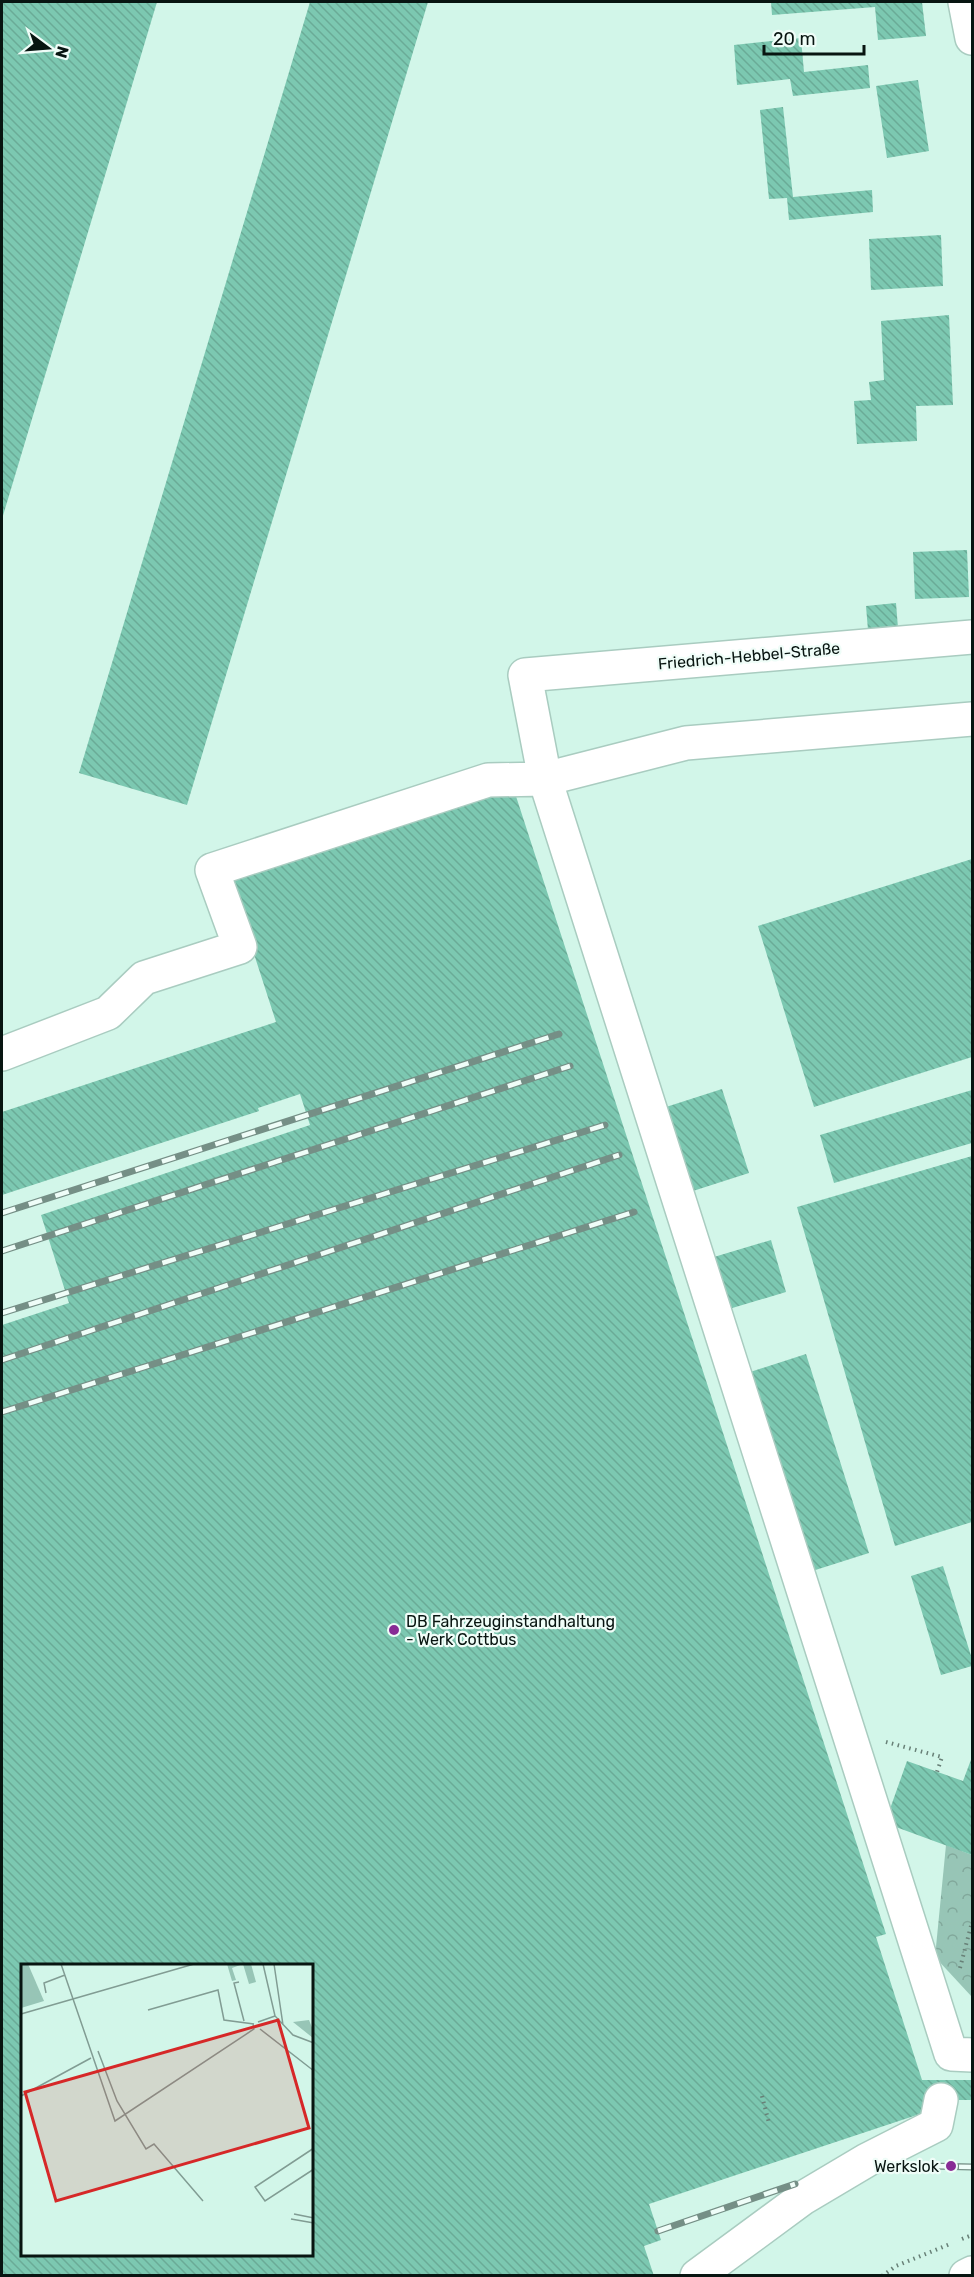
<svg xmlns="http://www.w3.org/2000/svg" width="974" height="2277" font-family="Rubik,sans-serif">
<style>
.park{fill:url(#park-crowns)}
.building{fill:url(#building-back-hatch);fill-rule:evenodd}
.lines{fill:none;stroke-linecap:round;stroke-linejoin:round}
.minor-casing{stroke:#a9ccc0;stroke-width:36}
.major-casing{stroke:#a9ccc0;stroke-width:36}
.path{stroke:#688077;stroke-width:4;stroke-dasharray:1.5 4.5;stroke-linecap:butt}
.minor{stroke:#fff;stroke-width:33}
.major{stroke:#fff;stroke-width:33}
.rail-casing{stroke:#758f86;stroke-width:7}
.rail{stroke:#effdf8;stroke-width:4.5;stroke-dasharray:14;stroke-linecap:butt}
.poi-dot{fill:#882b95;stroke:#effdf8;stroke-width:2}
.labels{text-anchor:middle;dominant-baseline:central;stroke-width:4.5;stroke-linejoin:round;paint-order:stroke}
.street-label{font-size:16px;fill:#081511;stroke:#effdf8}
.poi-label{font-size:16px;fill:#081511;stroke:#effdf8;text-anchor:start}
.inset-road{fill:none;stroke:#819c93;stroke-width:1.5}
.view{fill:#d62828;fill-opacity:0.15;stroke:#d62828;stroke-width:3}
.inset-edge{fill:none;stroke:#081511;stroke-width:3}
</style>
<defs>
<pattern id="park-crowns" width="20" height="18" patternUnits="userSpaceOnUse" patternTransform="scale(1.5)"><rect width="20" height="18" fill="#97c5b6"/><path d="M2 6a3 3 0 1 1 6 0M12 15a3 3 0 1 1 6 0" fill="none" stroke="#81a89b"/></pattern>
<pattern id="building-back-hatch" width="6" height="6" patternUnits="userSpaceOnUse" patternTransform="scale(1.5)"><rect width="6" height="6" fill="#7cc8b1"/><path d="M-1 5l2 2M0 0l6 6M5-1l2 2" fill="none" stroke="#6aab97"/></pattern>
</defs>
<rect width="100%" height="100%" fill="#d2f6e9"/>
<path class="park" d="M946 1845 972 1855V1997L935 1957Z"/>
<path class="building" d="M2 2H157L2 519Z
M310 2H428L187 805 79 773Z
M771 2H922L926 36 878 40 875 7 772 15Z
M801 38 804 72 868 65 870 88 793 96 790 79 737 85 734 45Z
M918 80 929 151 887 158 876 86Z
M783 107 793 197 872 190 873 212 789 220 787 198 769 199 760 110Z
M941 235 943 286 871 290 869 239Z
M949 315 953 405 916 406 917 441 857 444 854 401 871 400 869 382 884 380 881 321Z
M967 550 969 597 915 599 913 552Z
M896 603 898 628 868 630 866 606Z
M513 787 886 1934 876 1937 922 2080H972V2100H941L932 2110 649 2204 661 2240 644 2246 654 2276H2V1325L69 1303 41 1215 310 1125 300 1094 258 1108 259 1111 2 1195V1112L276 1022 230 880ZM22 1965H312V2254H22Z
M972 859V1057L814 1107 758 926Z
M722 1089 749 1173 693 1191 666 1107Z
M972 1090V1143L834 1183 820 1135Z
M972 1156V1522L895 1546 797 1207Z
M771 1240 786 1292 729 1309 714 1257Z
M806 1354 869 1553 806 1573 744 1374Z
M943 1566 972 1659V1666L941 1675 911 1576Z
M972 1757V1855L885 1823 907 1761 963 1781Z"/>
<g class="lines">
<g class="minor-casing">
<path id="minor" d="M965 2 972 38
M972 637 525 675 545 779 951 2054 972 2055
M2 1054 108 1013 144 978 240 947 212 870 488 780 545 779 686 743 972 719
M697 2276 803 2198 867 2160 936 2125 941 2100"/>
</g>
<g class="major-casing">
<path id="major" d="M966 2276 972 2273"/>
</g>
<path class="path" d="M886 1742 942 1757 937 1772
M960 1968 972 1922
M762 2096 769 2123
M962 2239 972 2235
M882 2276 896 2266 950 2244"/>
<use href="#minor" class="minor"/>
<use href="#major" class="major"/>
<g class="rail-casing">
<path id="rail" d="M2 1213 559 1034
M2 1251 570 1066
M2 1313 605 1125
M2 1360 619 1155
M2 1412 634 1212
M931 2166 972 2167
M658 2231 795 2184"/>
</g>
<use href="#rail" class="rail"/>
</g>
<g class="poi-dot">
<circle cx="394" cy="1630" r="6"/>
<circle cx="951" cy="2166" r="6"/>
</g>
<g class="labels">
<g class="street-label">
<text transform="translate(749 656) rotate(-5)">Friedrich-Hebbel-Straße</text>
</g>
<g class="poi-label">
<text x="406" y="1621">DB Fahrzeuginstandhaltung<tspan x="406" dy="18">- Werk Cottbus</tspan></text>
<text x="939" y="2166" text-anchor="end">Werkslok</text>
</g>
</g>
<g transform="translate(21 1964)">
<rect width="292" height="292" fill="#d2f6e9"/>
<path d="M206 0H230L235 18 228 20 222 0 211 4 215 16 211 17ZM288 56 292 66V74L272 58Z" fill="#97c5b6"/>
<path d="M0 0H7L23 37 0 44Z" fill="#97c5b6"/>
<path class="inset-road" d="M40 0 94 157 233 65 232 60M242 0 254 52 272 71 293 79M253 0 262 61M218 18 213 19 223 57M25 29 23 19 44 11M127 46 197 26 203 56 233 60M0 50 173 0M237 58 254 52M239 65 293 107M77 87 96 137 125 185 133 180 182 237M0 132 70 94M293 184 234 223 244 237 293 205M273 250 293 254M270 255 293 259"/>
<path class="view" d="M257 56 288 164 35 237 4 128Z"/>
<rect width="292" height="292" class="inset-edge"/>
</g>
<rect width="974" height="2277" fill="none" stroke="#081511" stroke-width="6"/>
<g transform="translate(48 48) rotate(106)" stroke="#effdf8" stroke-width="4.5" paint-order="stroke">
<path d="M0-4.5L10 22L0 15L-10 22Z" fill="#081511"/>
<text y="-9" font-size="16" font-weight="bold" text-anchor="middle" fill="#081511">N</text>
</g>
<path d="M764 45v9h100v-9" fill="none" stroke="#081511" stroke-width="3"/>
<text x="773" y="45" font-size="18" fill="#081511" stroke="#effdf8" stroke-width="4.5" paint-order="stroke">20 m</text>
</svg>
